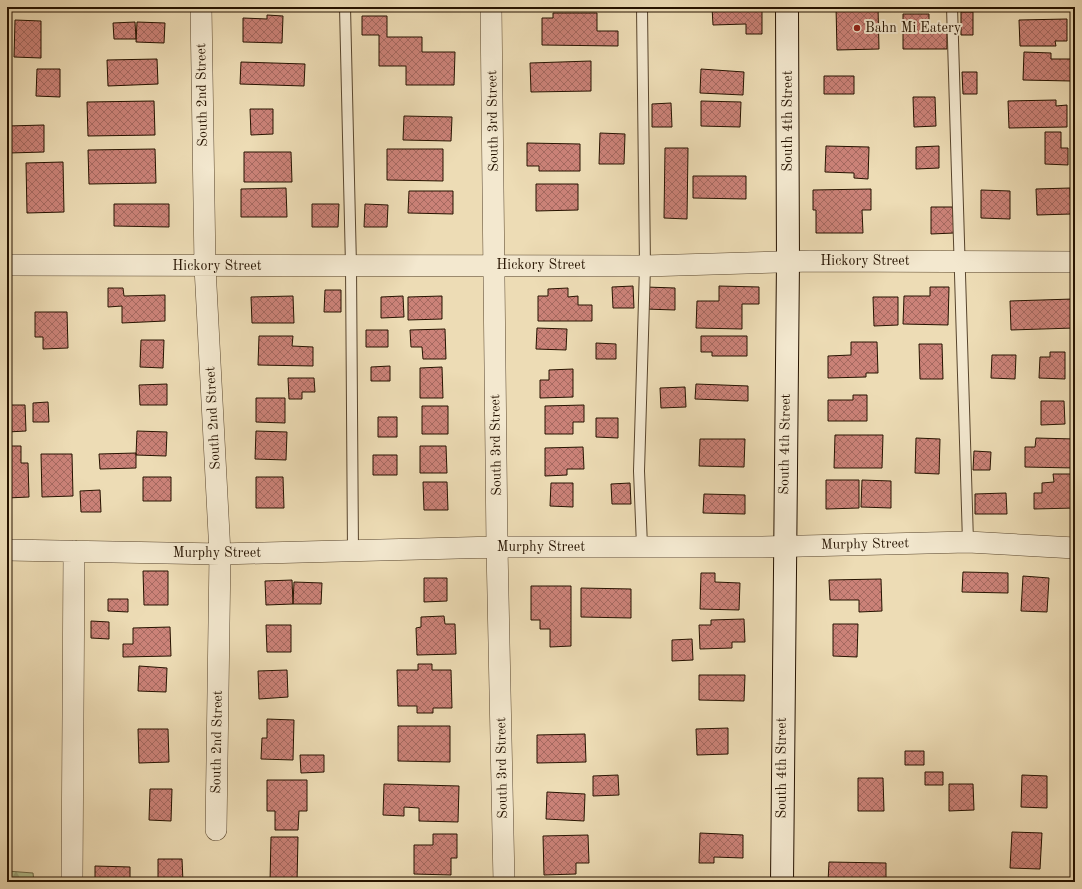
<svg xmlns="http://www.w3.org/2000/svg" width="1082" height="889" font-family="'Old Standard TT',serif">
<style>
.forest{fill:url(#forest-firs);stroke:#6d6a48}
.building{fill:url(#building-cross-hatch);stroke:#261300}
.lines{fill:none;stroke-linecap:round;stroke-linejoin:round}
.lane-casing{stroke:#58452d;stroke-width:12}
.street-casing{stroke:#58452d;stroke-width:22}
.secondary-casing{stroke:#261300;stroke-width:24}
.lane{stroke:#f3e8cf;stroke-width:10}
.street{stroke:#f3e8cf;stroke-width:21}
.secondary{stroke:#f3e8cf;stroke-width:22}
.poi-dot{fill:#8f2418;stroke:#f3e8cf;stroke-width:1.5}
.labels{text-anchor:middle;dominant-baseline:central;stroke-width:4;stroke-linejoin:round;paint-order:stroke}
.poi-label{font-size:14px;fill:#261300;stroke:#f3e8cf;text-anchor:start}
.street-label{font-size:14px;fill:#261300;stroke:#f3e8cf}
</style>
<defs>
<pattern id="forest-firs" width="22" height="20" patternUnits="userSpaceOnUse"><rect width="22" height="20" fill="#b4c291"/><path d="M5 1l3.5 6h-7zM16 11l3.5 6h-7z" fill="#9ba67b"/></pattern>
<pattern id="building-cross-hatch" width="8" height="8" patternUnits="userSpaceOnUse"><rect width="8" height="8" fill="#cb8278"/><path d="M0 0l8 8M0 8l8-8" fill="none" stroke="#a56960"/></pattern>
</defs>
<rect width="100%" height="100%" fill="#eddcb5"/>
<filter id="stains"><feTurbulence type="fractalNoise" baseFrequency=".005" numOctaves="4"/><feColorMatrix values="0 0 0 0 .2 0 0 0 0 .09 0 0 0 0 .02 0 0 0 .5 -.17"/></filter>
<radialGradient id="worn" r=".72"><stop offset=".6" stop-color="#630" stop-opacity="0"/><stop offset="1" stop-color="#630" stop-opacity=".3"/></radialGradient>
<path class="forest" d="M7 871 33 873 34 882H7Z"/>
<path class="building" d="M712 7H762V34H746V24L713 25Z
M836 7H878L879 49 837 50Z
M961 12H973V35H961Z
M553 13H597V31H618V46L542 45V18H553Z
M903 14H929V30H947V49H903Z
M267 15 283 16 282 43 243 42V18L267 19Z
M362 16H387V37H422V52H455L454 85H406V66H379V35H362Z
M1067 19V41H1055L1056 46H1020L1019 20Z
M15 20 41 21V58L14 57Z
M135 22 136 39H114L113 23Z
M137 22 165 23 164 43 136 42Z
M1024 52 1051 53V59H1072L1071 81 1023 80Z
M157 59 158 84 108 86 107 60Z
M591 61V91L531 92 530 63Z
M241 62 305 64 304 86 240 84Z
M37 69H60V97L36 96Z
M701 69 744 72 743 95 700 93Z
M962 72H977V94H963Z
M824 76H854V94H824Z
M913 97H935L936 126 914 127Z
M1056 100V106L1067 105V127L1009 128 1008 101Z
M154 101 155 135 88 136 87 102Z
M701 101 741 102 740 127 701 126Z
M671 103 672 127H652V104Z
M250 109H273V134L251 135Z
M404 116 452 117 451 141 403 140Z
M44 125V152L9 153 8 126Z
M1045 132H1061V148H1068V165L1045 164Z
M600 133 625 134 624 164H599Z
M527 143 580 144V171H539V166H527Z
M826 146 869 147 868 179 854 178V173L825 172Z
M939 146V168L916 169V147Z
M665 148H688L687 219 664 218Z
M155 149 156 183 89 184 88 150Z
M387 149H443V181L387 180Z
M244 152H291L292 182H244Z
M63 162 64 212 27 213 26 163Z
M693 176H746V199L693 198Z
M536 184H578V210L536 211Z
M286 188 287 217H241V189Z
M1070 188 1071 214 1037 215 1036 189Z
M871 189V210H862L863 233H816V210H813V190Z
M981 190 1010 191V219L981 218Z
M409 191H453V214L408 213Z
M114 204H169V227L114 226Z
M312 204H339L338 227H312Z
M365 204 388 205 387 227H364Z
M931 207H953L954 233 931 234Z
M633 286 634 308H613L612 287Z
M719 286 759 287V304H742V329L696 328 697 301H719Z
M646 287 675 288V310L645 309Z
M930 287H949L948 325 903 324 904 296H930Z
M108 288H123L124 296 165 295V321L122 323V306L108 307Z
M568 288V297L578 296V305H592V321H538V296H548V289Z
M325 290H341V312H324Z
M293 296 294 323H252L251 297Z
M403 296 404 317 381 318V297Z
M442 296V319L408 320V297Z
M873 297H898V325L874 326Z
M1073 299 1074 328 1011 330 1010 301Z
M35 312H67L68 348 43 349V337H35Z
M537 328 567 329 566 350 536 349Z
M445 329 446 359H423L422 347H411L410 330Z
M366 330H388V347H366Z
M259 336H293L292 346 313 347V366L258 365Z
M701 336H747V356H712V352H701Z
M141 340H164L163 368 140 367Z
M851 342H877L878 373H866V377L828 378V356L851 355Z
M596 343 616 344V359H596Z
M919 344H942L943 379H920Z
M1050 352H1065V379L1039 378 1040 357H1050Z
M992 355H1016L1015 379 991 378Z
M390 366V381H371V367Z
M442 367 443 398H420V368Z
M573 369V397L540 398V380H549V370Z
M288 378H314L315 392H302V399H289Z
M167 384V405H140L139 385Z
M696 384 748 386V401L695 399Z
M685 387 686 407 661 408 660 388Z
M853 395H867V421H828V400H853Z
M256 398H285V423L256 422Z
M1041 401H1064L1065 424 1041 425Z
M48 402 49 422H33V403Z
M7 405H25L26 431 7 432Z
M584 405V422H573V434H545V406Z
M422 406H448V434H422Z
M378 417H397V437H378Z
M596 418H618V438L596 437Z
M137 431 167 432 166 456 136 455Z
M256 431 287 432 286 460 255 459Z
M835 435H883L882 468H834Z
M916 438 940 439 939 474 915 473Z
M1036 438 1075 439V468L1025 467V447H1035Z
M700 439H745L744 467 699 466Z
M7 446H21V463H28L29 497 7 498Z
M420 446H446L447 473H420Z
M583 447 584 469H567V475L545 476V448Z
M974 451 991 452 990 470H973Z
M136 453V468L100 469 99 454Z
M41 454H72L73 496 42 497Z
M373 455H397V475H373Z
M1053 474H1075V508L1034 509V493H1042V483L1054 482Z
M143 477H171V501H143Z
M256 477H283L284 508H256Z
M826 480H859V508L826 509Z
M862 480 891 481V508L861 507Z
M423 482H447L448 510H424Z
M551 483H573V507L550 506Z
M630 483 631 504H612L611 484Z
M100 490 101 512H81L80 491Z
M1006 493 1007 514H975V494Z
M704 494 745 495V514L703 513Z
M143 571H168V605H144Z
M963 572 1008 573V593L962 592Z
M701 573H715V582L740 583 739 610 700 609Z
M1023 576 1049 578 1047 612 1021 611Z
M424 578H447V601L424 602Z
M881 579 882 611 859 612V600H830L829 580Z
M292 580 293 604 266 605 265 581Z
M294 582 322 583 321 604H293Z
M531 586H571V646L550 647V629H540V620H531Z
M581 588 631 589V618L581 617Z
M108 599H128V612L108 611Z
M444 616 445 624H455L456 654 417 655 416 628 421 627V617Z
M744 619 745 642H732V648L700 649 699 625H711V620Z
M91 621 109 622V639L91 638Z
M833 624H858L857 657 833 656Z
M266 625H291V652H267Z
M170 627 171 656 123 657V644H133V628Z
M692 639 693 660 672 661V640Z
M418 664H432V670H451L452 708H433V713H417V706H398L397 670H418Z
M139 666 167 668 166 692 138 691Z
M287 670 288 697 259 699 258 671Z
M699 675H745L744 701 699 700Z
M267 719 294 720 293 760 261 759 262 738H267Z
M398 726H450V762L398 761Z
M728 728V754L697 755 696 729Z
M138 729H168L169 762 139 763Z
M585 734 586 762 537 763V735Z
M905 751H924V765H905Z
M300 755H324V772L301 773Z
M925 772H943V785H925Z
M618 775 619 795 593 796V776Z
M1022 775 1047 776V808L1021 807Z
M858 778H883L884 811H858Z
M267 780H307V811H299L298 830H275V811H267Z
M384 784 459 786 458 822 419 821V808L404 807V816L383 815Z
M949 784H973L974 810 949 811Z
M150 789H172L171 821 149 820Z
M547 792 585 794 584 821 546 819Z
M1012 832 1042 833 1040 869 1010 868Z
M700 833 743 835V858L714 857V863H699Z
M433 834H457V858H451V875L414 874V845H433Z
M588 835 589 863H576V874L544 875 543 836Z
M271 837H298L297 882H270Z
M158 859H182L183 882H158Z
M829 862 886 863V882H828Z
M95 866 130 867V882H95Z
M991 880H1012V882H991Z"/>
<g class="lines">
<g class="lane-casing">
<path id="lane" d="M345 7 351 266 353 552
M642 7 645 266 639 471 642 546
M952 7 968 542"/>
</g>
<g class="street-casing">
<path id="street" d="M201 7 205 267 220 554 216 830
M491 7 497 547 504 882
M7 265 645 266 810 261 1075 262
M7 550 220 554 497 547H759L968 542 1075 548
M72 882 74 551"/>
</g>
<g class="secondary-casing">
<path id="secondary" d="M782 882 788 261 787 7"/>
</g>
<use href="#lane" class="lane"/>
<use href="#street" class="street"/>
<use href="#secondary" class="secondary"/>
</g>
<circle class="poi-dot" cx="857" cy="28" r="4"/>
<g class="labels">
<g class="poi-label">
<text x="865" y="28">Bahn Mi Eatery</text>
</g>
<g class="street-label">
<text transform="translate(202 95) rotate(-91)">South 2nd Street</text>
<text transform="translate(493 121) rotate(-91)">South 3rd Street</text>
<text transform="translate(788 121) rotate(-90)">South 4th Street</text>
<text x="865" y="261">Hickory Street</text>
<text x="541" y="265">Hickory Street</text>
<text x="217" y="266">Hickory Street</text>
<text transform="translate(213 418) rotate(-93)">South 2nd Street</text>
<text transform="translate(785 444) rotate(-89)">South 4th Street</text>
<text transform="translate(496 445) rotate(-91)">South 3rd Street</text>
<text transform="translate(865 544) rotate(-1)">Murphy Street</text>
<text x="541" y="547">Murphy Street</text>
<text x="217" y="553">Murphy Street</text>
<text transform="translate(217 742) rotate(-89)">South 2nd Street</text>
<text transform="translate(502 768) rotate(-91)">South 3rd Street</text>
<text transform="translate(782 768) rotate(-90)">South 4th Street</text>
</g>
</g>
<rect width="1082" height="889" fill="none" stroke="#eddcb5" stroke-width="24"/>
<rect x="8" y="8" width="1066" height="873" fill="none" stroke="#261300" stroke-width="2"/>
<rect x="12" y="12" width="1058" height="865" fill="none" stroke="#261300"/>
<rect width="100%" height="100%" filter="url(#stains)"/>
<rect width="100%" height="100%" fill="url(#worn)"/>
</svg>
